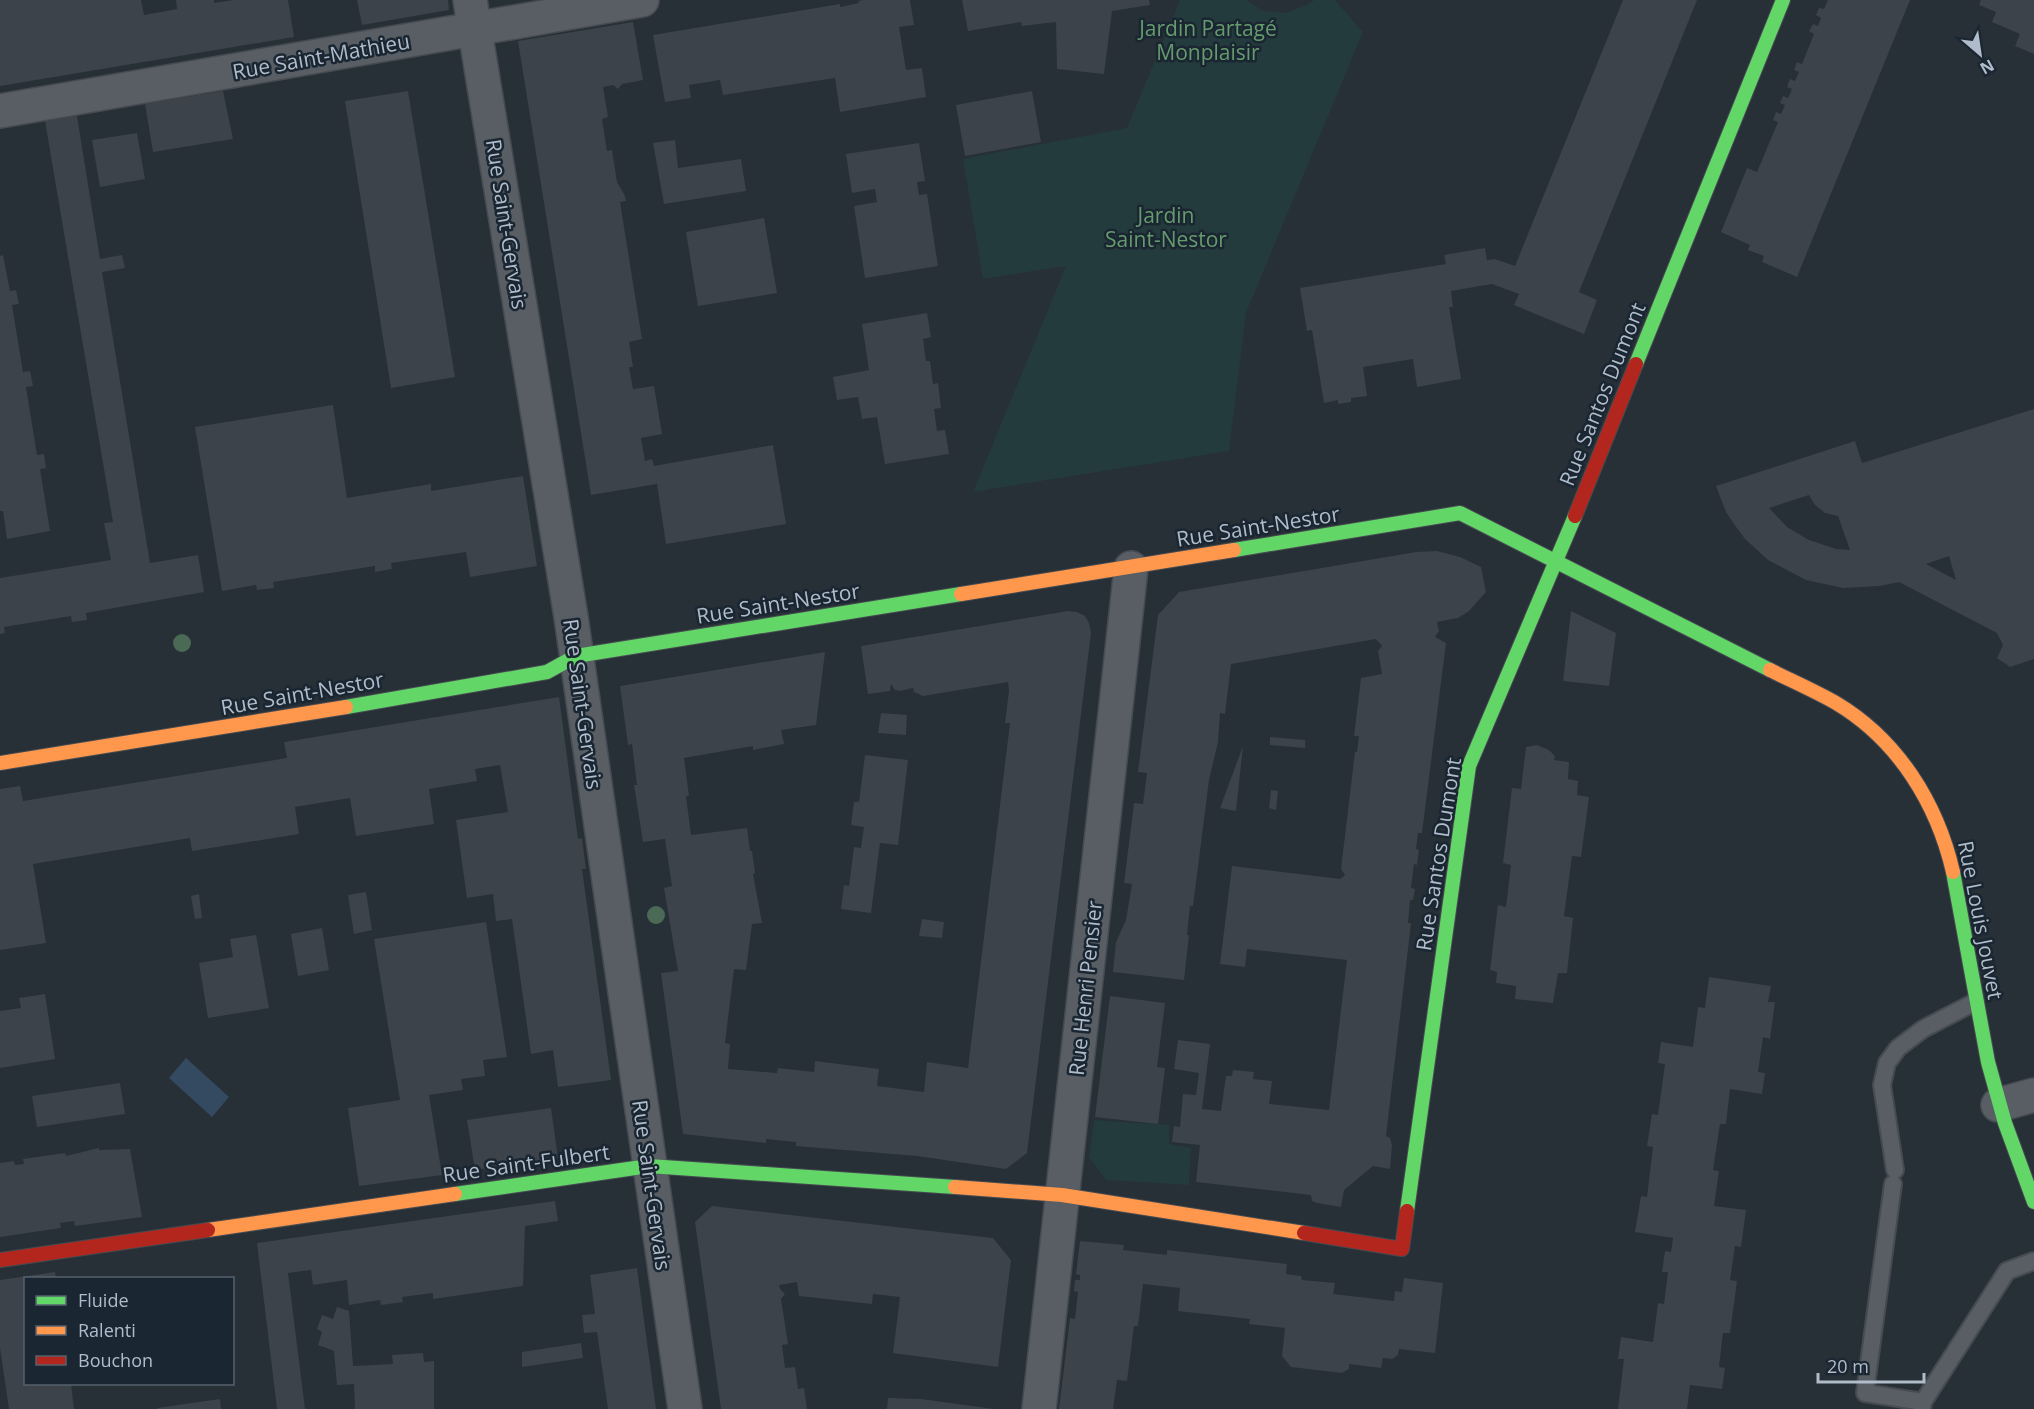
<svg xmlns="http://www.w3.org/2000/svg" width="2034" height="1409" font-family="'Open Sans',sans-serif">
<style>
.green{fill:#243b3d}
.water{fill:#334a61}
.building{fill:#3c434a;fill-rule:evenodd}
.lines{fill:none;stroke-linecap:round;stroke-linejoin:round}
.lane-casing{stroke:#464b51;stroke-width:20}
.street-casing{stroke:#464b51;stroke-width:36}
.fast-casing{stroke:#464b51;stroke-width:16}
.slow-casing{stroke:#464b51;stroke-width:16}
.jam-casing{stroke:#464b51;stroke-width:16}
.lane{stroke:#585e64;stroke-width:16}
.street{stroke:#585e64;stroke-width:33}
.fast{stroke:#63d668;stroke-width:14}
.slow{stroke:#ff974d;stroke-width:14}
.jam{stroke:#b3261e;stroke-width:14}
.tree{fill:#4a6a55}
.labels{text-anchor:middle;dominant-baseline:central;stroke-width:5;stroke-linejoin:round;paint-order:stroke}
.park-label{font-size:21px;fill:#669b6d;stroke:#1a2632}
.street-label{font-size:21px;fill:#b0bcc9;stroke:#1a2632}
</style>
<rect width="100%" height="100%" fill="#272f37"/>
<path class="green" d="M1180 0H1246L1264 11 1285 13 1307 5 1314 0H1335L1363 32 1246 313 1229 451 973 492 1066 266 983 279 963 159 1127 128Z
M1094 1120 1169 1125V1144L1191 1148 1189 1185 1106 1180 1089 1157Z"/>
<path class="water" d="M186 1058 229 1097 212 1117 169 1078Z"/>
<path class="building" d="M0 0H141L144 15 177 9 176 0H214V3L233 0H288L294 37 0 86Z
M357 0H448L449 10 362 25Z
M864 0H910L914 25 899 27 906 70 922 68 926 97 840 112 835 78 723 95 720 80 689 85 691 98 665 102 653 35 840 4V7L859 3 858 1Z
M962 0H1149L1150 5 1112 11 1104 74 1057 69 1056 22 1022 26 1021 22 968 31Z
M1623 0H1697L1579 292 1597 300 1584 334 1514 305 1519 294 1492 284 1451 291 1453 307H1449L1461 379 1417 387 1413 359 1363 367 1367 396 1351 398V402L1338 404V400L1324 403 1312 330 1307 331 1300 288 1446 264 1444 255 1485 248 1487 260 1495 259 1515 266Z
M1828 0H1910L1797 277 1762 262 1764 256 1748 250 1750 245 1721 232 1747 168 1757 172 1778 122 1773 120 1776 112 1781 114 1785 105 1780 103 1783 96 1788 98 1792 89 1787 87 1790 79 1795 81 1799 72 1794 70 1797 62 1802 64 1814 34 1809 31 1813 24 1818 26 1821 18 1816 15 1819 8 1824 9Z
M1981 0H2034V54L2015 46 2020 34 1992 22 1996 12 1979 5Z
M633 22 643 80 622 84 618 89 613 85 603 87 608 117 602 119 607 151 612 150 617 182 625 196 626 201 620 202 642 339 629 342 633 367H629L633 389 654 386 662 434 641 438 645 461 652 459 654 466 773 445 786 524 666 544 657 484 591 495 518 41Z
M223 91 233 139 153 152 145 104Z
M408 91 455 377 391 388 345 101Z
M1032 91 1041 142 965 156 956 105Z
M77 116 100 259 122 255 125 268 102 272 150 563 198 555 204 592 86 613 87 620 72 622 71 616 4 627 5 633 0 634V578L111 560 104 523 113 522 45 121Z
M137 133 145 179 100 187 92 140Z
M675 140 678 168 741 159 746 191 664 204 653 143Z
M919 143 925 181 917 182 919 195 927 194 938 266 865 278 854 206 877 202 875 189 852 193 846 154Z
M764 218 777 293 698 306 686 232Z
M3 255 10 291 16 290 19 304 12 305 23 372 30 371 33 386 26 387 37 455 44 454 46 468 40 469 50 531 7 539 3 511H0V256Z
M927 313 931 337 923 339 926 361H930L933 384 938 383 941 408 934 409 937 431 945 430 949 454 885 464 877 417 862 419 858 397 837 400 833 377 869 370 862 324Z
M333 405 347 498 431 484V491L523 476 537 566 470 577 466 552 391 563 392 569 375 572V566L273 582 274 588 257 590 256 585 222 591 195 427Z
M2034 409V659L2010 667 1997 658 2003 645 1997 633 1899 582 1880 586 1843 588 1806 580 1768 560 1745 539 1734 524 1726 512 1716 486 1855 441 1862 463ZM1809 495 1815 505 1825 513 1838 516 1850 550 1836 549 1809 540 1787 527 1769 508ZM1949 556 1956 580 1926 564Z
M1437 551 1460 557 1481 567 1486 592 1469 611 1458 618 1437 622 1439 631 1435 637 1446 643 1422 833H1418L1416 849 1419 850 1417 865 1414 864 1411 888 1415 889 1413 900H1410L1408 923H1411L1410 932 1386 1136 1390 1138 1392 1145 1390 1169 1373 1166 1344 1190 1341 1207 1317 1203 1312 1201 1311 1195 1196 1182 1200 1145 1172 1142 1174 1126 1180 1127 1183 1094 1196 1095 1199 1073 1174 1069 1178 1040 1210 1044 1202 1109 1221 1111 1226 1076H1232L1233 1070 1254 1072 1253 1079 1272 1081 1269 1104 1329 1110 1347 960 1247 949 1245 967 1220 964 1232 866 1340 879 1345 875 1341 869 1355 752H1357L1359 736H1354L1361 678 1382 674 1378 651 1382 646 1376 639 1231 664 1225 714 1220 713 1218 742 1209 780 1193 906H1190L1187 935H1189L1184 980 1113 972 1116 942 1126 920 1132 884 1124 883 1134 803 1143 804 1147 773 1138 772 1158 615 1179 592 1416 552Z
M1068 611 1077 612 1085 616 1089 623 1091 633 1027 1153 1006 1169 917 1156 796 1146V1142L766 1139V1143L683 1134 661 973 678 971 664 888 672 886 665 839 643 842 634 785H637L632 744 628 745 620 686 825 652 816 725 781 730 784 744 753 750V746L684 758 689 796H686L691 835 747 828 750 851H752L755 873 753 874 762 923 752 924 746 970 734 969 725 1043 730 1044 728 1069 777 1073 778 1068 814 1072 815 1061 879 1069 877 1086 924 1092 927 1062 968 1068 1010 723H1005L1009 691 1008 682 923 696 914 692 913 688 900 691 895 690 891 684 890 691 868 694 861 646Z
M1571 611 1616 633 1609 686 1563 681Z
M559 697 578 839 582 838 586 869H582L611 1080 558 1087 553 1050 531 1054 512 919 496 921 493 894 467 898 456 820 508 812 500 765 475 769 477 781 429 789 434 824 356 836 350 798 295 807 299 834 192 851 190 838 33 864 46 943 0 950V789L20 786 23 801 287 758 284 742Z
M881 713 907 715 906 735 878 733Z
M1270 737 1305 740V748L1270 745Z
M1537 745 1549 750 1555 756 1554 760 1569 762 1568 779 1578 781 1577 795 1589 797 1581 857 1572 856 1564 916 1573 918 1567 973H1558L1553 1003 1515 999 1516 986 1496 983 1497 972 1490 970 1498 905 1506 907 1511 865 1503 863 1512 788 1521 789 1526 747Z
M1243 746 1236 811 1220 808Z
M865 755 908 760 898 845 880 843 871 913 841 909 844 885 849 886 854 847 861 848 864 827 851 825 854 802H859Z
M1271 790 1278 791 1276 810 1269 808Z
M366 892 372 930 354 934 348 895Z
M199 894 202 918 195 919 191 896Z
M922 919 944 922 942 938 919 936Z
M486 922 507 1057 483 1060 485 1076 461 1079 463 1090 429 1095 442 1175 359 1186 348 1108 400 1100 374 939Z
M322 928 329 970 298 976 291 934Z
M256 935 269 1008 208 1018 199 963 233 957 230 939Z
M1709 977 1771 986 1768 1002H1775L1770 1039 1763 1037 1758 1072 1765 1073 1762 1094 1730 1089 1726 1124H1720L1713 1170 1719 1171 1714 1206 1746 1210 1741 1247 1735 1246 1730 1280 1737 1281 1730 1333H1723L1719 1367 1725 1368 1722 1389 1690 1385 1687 1409H1618L1624 1359H1618L1621 1337 1653 1342 1658 1303 1664 1304 1668 1272H1662L1665 1251 1671 1252 1673 1238 1635 1232 1641 1196 1647 1197 1653 1147 1647 1146 1652 1114 1658 1115 1665 1064 1658 1063 1661 1042 1693 1047 1698 1007 1705 1008Z
M45 994 55 1059 0 1068V1011L21 1008 19 998Z
M1110 996 1165 1003 1157 1067 1165 1068 1158 1124 1095 1117Z
M120 1083 125 1114 37 1127 32 1096Z
M551 1108 558 1158 475 1170 467 1120Z
M99 1148V1150L130 1149 142 1217 75 1226 74 1221 60 1223 61 1228 0 1237V1163L14 1161 15 1165 24 1164 23 1159 65 1153 66 1156Z
M555 1201 558 1221 525 1226 523 1286 433 1299V1293L402 1297 403 1302 381 1305 380 1300 349 1305 347 1280 313 1285 311 1270 288 1273 305 1409H277L257 1243Z
M712 1206 993 1238 1011 1260 998 1367 893 1353 900 1297 873 1294 872 1304 799 1296 797 1282 779 1285 780 1289 785 1294 781 1299 788 1344 782 1345 785 1368 795 1367 798 1389 804 1388 807 1409H721L695 1222Z
M1080 1241 1124 1245 1123 1250 1167 1255V1250L1287 1264 1286 1274 1301 1276 1302 1280 1335 1283 1333 1294 1394 1301 1395 1291 1402 1292 1404 1278 1443 1283 1435 1353 1399 1349 1398 1355 1392 1359 1383 1358 1381 1368 1349 1364V1369L1342 1373 1291 1367 1282 1356 1285 1328 1249 1324 1250 1319 1178 1311 1180 1288 1143 1284 1138 1326H1134L1127 1381 1117 1380 1113 1409H1059L1070 1318 1075 1319 1078 1292 1074 1291 1075 1280H1080V1275L1076 1274Z
M637 1268 656 1409H608L597 1332 584 1333 582 1315 595 1314 590 1275Z
M55 1272 56 1278H26V1384H71L74 1409H9L0 1348V1280Z
M337 1307 349 1311 353 1366 393 1364 392 1355 423 1353 424 1362 434 1361V1409H355L354 1384 337 1385 334 1351 318 1345 322 1332 317 1329 322 1315 333 1319Z
M581 1343 583 1358 522 1367V1352Z
M888 1398 921 1399 994 1409H887Z
M220 1399 221 1409H157V1408Z"/>
<g class="lines">
<g class="lane-casing">
<path id="lane" d="M1895 1170 1882 1085 1887 1063 1898 1048 1923 1029 1975 1002
M1893 1184 1865 1393 1923 1402
M1922 1409 1923 1402 2007 1271 2034 1261"/>
</g>
<g class="street-casing">
<path id="street" d="M470 0 571 617 685 1409
M0 111 642 0
M1998 1105 2034 1095
M1039 1409 1131 568"/>
</g>
<g class="fast-casing">
<path id="fast" d="M1636 364 1783 0
M1234 550 1460 513 1770 670
M346 707 547 672 576 656 961 594
M1953 872 1988 1062 2005 1123 2034 1202
M455 1194 649 1166 955 1187
M1407 1211 1469 766 1575 516"/>
</g>
<g class="slow-casing">
<path id="slow" d="M961 594 1234 550
M1770 670C1792 681 1815 691 1836 703 1898 740 1937 803 1953 872
M0 763 346 707
M955 1187 1062 1195 1304 1233
M208 1230 455 1194"/>
</g>
<g class="jam-casing">
<path id="jam" d="M1575 516 1636 364
M1304 1233 1402 1249 1407 1211
M0 1260 208 1230"/>
</g>
<use href="#lane" class="lane"/>
<use href="#street" class="street"/>
<use href="#fast" class="fast"/>
<use href="#slow" class="slow"/>
<use href="#jam" class="jam"/>
</g>
<g class="tree">
<circle cx="182" cy="643" r="9"/>
<circle cx="656" cy="915" r="9"/>
</g>
<g class="labels">
<g class="park-label">
<text x="1208" y="28">Jardin Partagé<tspan x="1208" dy="24">Monplaisir</tspan></text>
<text x="1166" y="215">Jardin<tspan x="1166" dy="24">Saint-Nestor</tspan></text>
</g>
<g class="street-label">
<text transform="translate(321 56) rotate(-10)">Rue Saint-Mathieu</text>
<text transform="translate(507 224) rotate(81)">Rue Saint-Gervais</text>
<text transform="translate(1602 394) rotate(-68)">Rue Santos Dumont</text>
<text transform="translate(1258 526) rotate(-9)">Rue Saint-Nestor</text>
<text transform="translate(778 603) rotate(-9)">Rue Saint-Nestor</text>
<text transform="translate(302 693) rotate(-10)">Rue Saint-Nestor</text>
<text transform="translate(583 704) rotate(82)">Rue Saint-Gervais</text>
<text transform="translate(1438 854) rotate(-81)">Rue Santos Dumont</text>
<text transform="translate(1981 920) rotate(79)">Rue Louis Jouvet</text>
<text transform="translate(1085 988) rotate(-84)">Rue Henri Pensier</text>
<text transform="translate(526 1163) rotate(-8)">Rue Saint-Fulbert</text>
<text transform="translate(652 1185) rotate(82)">Rue Saint-Gervais</text>
</g>
</g>
<rect x="24" y="1277" width="210" height="108" fill="#1a2632" stroke="#56626e" stroke-width="1.5"/>
<rect x="36" y="1296" width="30" height="9" fill="#63d668" stroke="#56626e" stroke-width="1.5"/>
<text x="78" y="1307" font-size="18" fill="#b0bcc9">Fluide</text>
<rect x="36" y="1326" width="30" height="9" fill="#ff974d" stroke="#56626e" stroke-width="1.5"/>
<text x="78" y="1337" font-size="18" fill="#b0bcc9">Ralenti</text>
<rect x="36" y="1356" width="30" height="9" fill="#b3261e" stroke="#56626e" stroke-width="1.5"/>
<text x="78" y="1367" font-size="18" fill="#b0bcc9">Bouchon</text>
<g transform="translate(1980 54) rotate(151)" stroke="#1a2632" stroke-width="4.5" paint-order="stroke">
<path d="M0-4.5L10 22L0 15L-10 22Z" fill="#b0bcc9"/>
<text y="-9" font-size="16" font-weight="bold" text-anchor="middle" fill="#b0bcc9">N</text>
</g>
<path d="M1818 1373v9h106v-9" fill="none" stroke="#b0bcc9" stroke-width="3"/>
<text x="1827" y="1373" font-size="18" fill="#b0bcc9" stroke="#1a2632" stroke-width="4.5" paint-order="stroke">20 m</text>
</svg>
